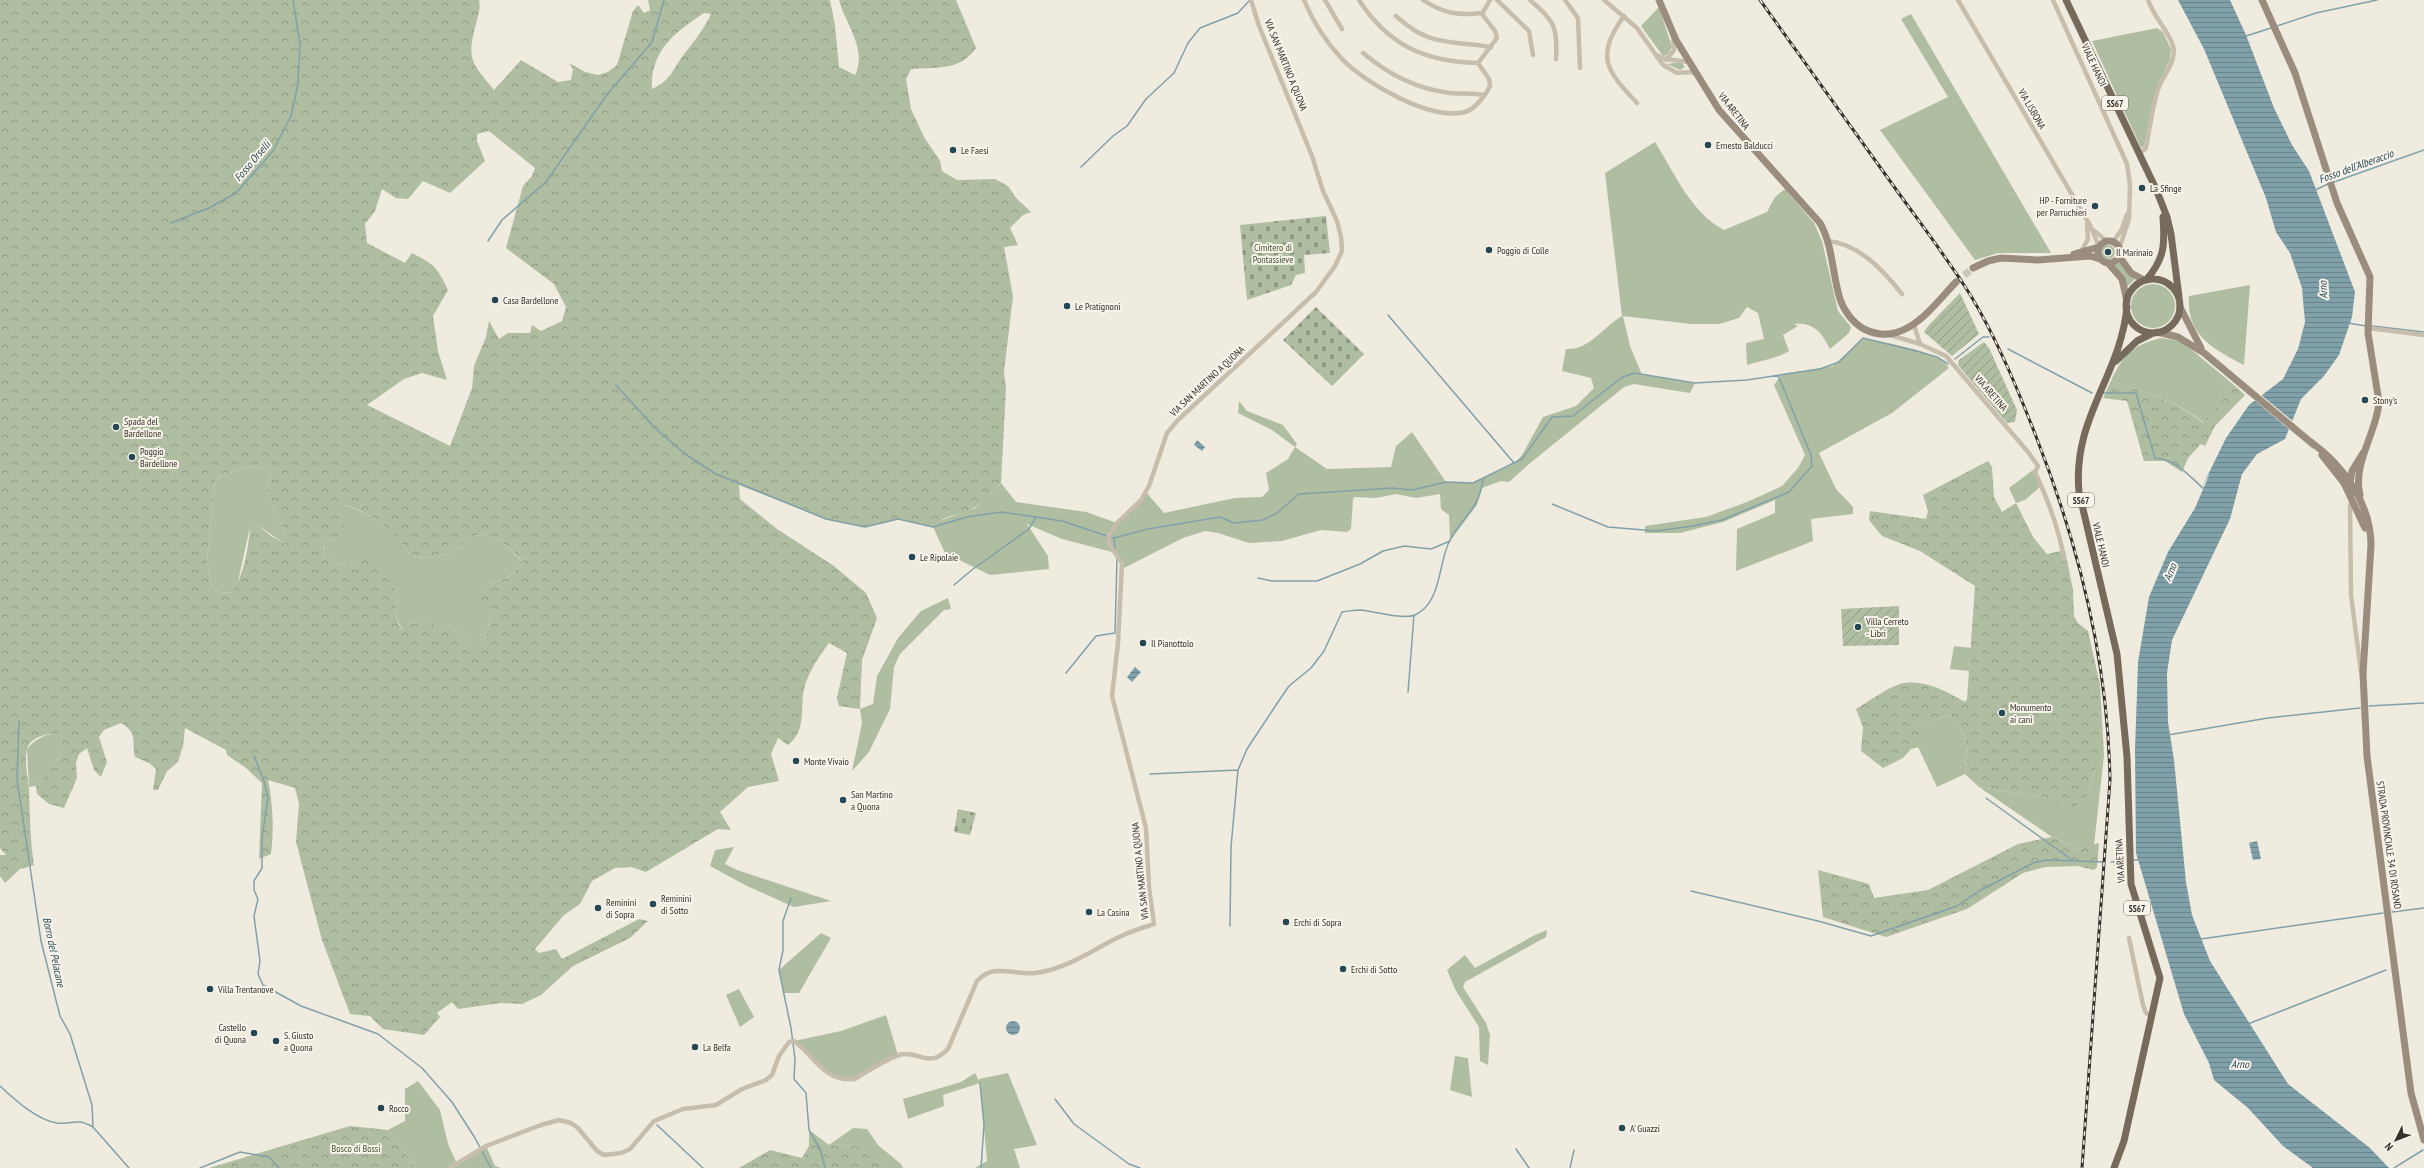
<svg xmlns="http://www.w3.org/2000/svg" width="2424" height="1168" font-family="'PT Sans Narrow',sans-serif">
<style>
.grass{fill:#afbda1}
.forest{fill:url(#forest-crowns);fill-rule:evenodd}
.cemetery{fill:url(#cemetery-stones)}
.garden{fill:url(#garden-furrows)}
.water{fill:url(#water-rules)}
.pier{fill:#f0ebdf}
.lines{fill:none;stroke-linecap:round;stroke-linejoin:round}
.stream{stroke:#81a1aa;stroke-width:1.5}
.secondary-tunnel{stroke:#cbc6bb;stroke-width:7;stroke-dasharray:7 3.5;stroke-linecap:butt}
.street{stroke:#c7bdac;stroke-width:4.5}
.secondary{stroke:#9a8d7e;stroke-width:7}
.primary{stroke:#766a5d;stroke-width:7}
.rail-casing{stroke:#36302a;stroke-width:3}
.rail{stroke:#f8f4eb;stroke-width:1.5;stroke-dasharray:4.5;stroke-linecap:butt}
.poi-dot{fill:#244753;stroke:#f8f4eb;stroke-width:1.5}
.labels{text-anchor:middle;dominant-baseline:central;stroke-width:4;stroke-linejoin:round;paint-order:stroke}
.shield{fill:#f8f4eb;stroke:#706b64;stroke-width:1}
.shield-label{font-size:9px;font-weight:bold;fill:#36302a}
.street-label{font-size:10px;fill:#36302a;stroke:#f8f4eb}
.poi-label{font-size:10px;fill:#36302a;stroke:#f8f4eb;text-anchor:start}
.park-label{font-size:10px;fill:#3f5131;stroke:#f8f4eb}
.water-label{font-size:11px;font-style:italic;fill:#244753;stroke:#f8f4eb}
</style>
<defs>
<pattern id="forest-crowns" width="20" height="18" patternUnits="userSpaceOnUse"><rect width="20" height="18" fill="#afbda1"/><path d="M2 6a3 3 0 1 1 6 0M12 15a3 3 0 1 1 6 0" fill="none" stroke="#8f9a83"/></pattern>
<pattern id="cemetery-stones" width="16" height="16" patternUnits="userSpaceOnUse"><rect width="16" height="16" fill="#afbda1"/><path d="M2 7V4a2 2 0 0 1 4 0v3zM10 15v-3a2 2 0 0 1 4 0v3z" fill="#8f9a83"/></pattern>
<pattern id="garden-furrows" width="10" height="10" patternUnits="userSpaceOnUse"><rect width="10" height="10" fill="#afbda1"/><path d="M-1 1l2-2M0 10L10 0M9 11l2-2" fill="none" stroke="#8f9a83"/></pattern>
<pattern id="water-rules" width="6" height="5" patternUnits="userSpaceOnUse"><rect width="6" height="5" fill="#81a1aa"/><path d="M0 2.5h6" fill="none" stroke="#6a848b"/></pattern>
</defs>
<rect width="100%" height="100%" fill="#f0ebdf"/>
<path class="grass" d="M1659 7 1672 47 1667 55 1663 56 1641 26Z
M1911 14 2051 253H1998L1975 260 1880 130 1948 97 1901 19Z
M2157 28 2163 32 2171 49 2170 60 2157 87 2144 146 2141 148 2092 41Z
M1681 62 1685 67 1680 70 1667 64Z
M1655 142C1674 172 1691 213 1724 230L1767 212 1775 197 1785 189 1814 223 1822 241 1838 311 1851 327 1849 333 1830 349C1822 333 1814 322 1794 324L1798 326 1783 335 1789 351C1776 359 1761 360 1747 365L1746 343 1764 339 1758 313 1747 307 1739 318 1719 324H1691L1623 316 1630 346 1642 375 1695 383 1690 393 1634 384 1624 387 1529 464 1509 482 1501 481 1482 488 1477 505 1450 541 1449 515 1441 509 1440 494 1416 498 1396 494 1376 498 1355 497 1353 499 1351 529 1347 532 1321 530 1282 541 1249 543 1218 533 1205 531 1183 538 1122 569 1116 553 1062 539 1027 524 1048 556 1049 569 990 575 945 553 933 527 937 522 975 508 1001 483 1016 502 1086 512 1117 523 1146 492 1164 513 1235 498 1262 497 1269 490 1266 473 1288 459 1295 447 1272 430 1238 413 1239 401 1247 411 1283 425 1297 444 1295 447 1327 469 1391 467 1396 446 1412 432 1446 482 1473 483 1514 464 1522 455 1543 417 1576 406 1594 388 1591 378 1562 371 1566 349C1589 351 1604 326 1622 316L1605 173Z
M2101 252a7 7 0 1 1 14 0a7 7 0 1 1-14 0Z
M2119 262 2135 279 2127 287 2114 266Z
M2131 306a22 22 0 1 1 44 0a22 22 0 1 1-44 0Z
M2250 285 2244 365C2213 349 2186 335 2189 296Z
M1863 338C1884 343 1936 349 1949 368L1892 413 1819 453 1836 489 1853 507V514L1811 519 1813 541 1736 571 1737 529 1775 513V500L1723 522 1680 533H1645V526L1706 517 1747 502 1782 486 1798 468 1805 455 1774 385 1782 374 1833 366Z
M2161 338 2181 341 2234 385 2204 423C2177 400 2144 392 2111 381 2123 354 2133 345 2161 338Z
M244 467 265 469 271 476 266 491 286 535V545L258 525 250 527 237 586 231 593 219 592 212 589 207 560 215 480Z
M2033 470 2041 486 2025 500 2016 503 2009 488Z
M342 505C357 506 388 526 399 538 406 547 406 554 417 557 428 560 450 555 459 549 463 546 465 540 470 538 489 527 513 550 523 563L507 578 485 585 487 603 493 610C485 623 493 629 479 646H471L455 630 435 626 428 621 411 623 403 629C394 619 395 609 398 596 388 578 374 569 356 559L341 565 325 558 323 543 336 538Z
M948 598 951 609 944 610 900 654 894 667 890 709 869 752 852 771 862 723 860 709 873 704 877 676 898 638 921 611Z
M1954 646 1971 648 1969 671 1950 669Z
M1949 715C1967 730 1969 750 1965 774L1937 787 1918 747 1922 746 1916 726Z
M61 733C64 757 53 770 36 786L29 787 27 749C37 737 46 734 61 733Z
M2104 755 2094 845 2080 849 2052 837 1979 787 2053 799 2088 794 2095 771Z
M734 847 725 864 737 870 831 901 794 907 747 886 710 866 715 850Z
M1547 930 1546 937 1465 982 1463 987 1486 1023 1490 1035 1488 1065 1480 1061 1479 1027 1456 991 1447 970 1465 955 1475 968 1535 935Z
M821 933 831 938 799 993H784L779 970Z
M739 989 754 1017 740 1027 726 995Z
M886 1015 898 1055 848 1080 821 1068 794 1041 841 1031Z
M1455 1056 1468 1058 1472 1097 1450 1090Z
M975 1073 979 1081V1079L1008 1073 1037 1145 1014 1149 1020 1168H975L987 1161 980 1083 943 1095 944 1106 908 1119 903 1099 961 1082Z
M418 1081 440 1110 448 1144 457 1164 486 1146 495 1166 501 1168H416L388 1130 405 1121V1089Z
M853 1128 867 1129 878 1145 901 1164 903 1168H888L855 1146 829 1145Z"/>
<path class="forest" d="M0 0H479C481 9 478 15 476 24 466 60 472 63 494 90L521 60 558 82 571 80 573 69 569 63 585 72 598 75 608 72 617 65 633 11 638 5 644 13 650 10 648 0H830L835 26 839 67 855 75C868 50 845 23 839 0H956L976 48C960 71 937 67 911 69L906 79 911 109 924 137 940 161 942 171 957 180 995 179 1008 186 1016 198 1031 212 1023 215 1010 228 1018 245 1004 247 1013 296 1004 372 1006 388 1001 483C992 491 985 501 975 507 962 516 944 514 933 527L899 519 865 527 827 519 739 485 740 499 777 529 834 566 866 593 877 618 862 660 860 709 839 706 837 698 847 653 829 643C818 658 806 675 803 694 801 713 805 732 788 745L778 738 771 754 779 781 748 787 720 812 731 830 718 829 646 872 631 867 615 868 592 881 580 904 564 915 535 949 539 953 556 949 562 959 639 919 648 921 630 938 573 966 541 995 522 1004 501 1003 458 1009 452 1002 437 1013 440 1017 424 1035 383 1029 370 1016 350 1014 322 940 296 842 299 804 295 788 268 780C273 805 274 828 271 854L259 859 262 783 246 768 227 755 226 750 185 728 183 746 178 762 167 771 158 790H153L156 769 149 763 135 757C131 741 139 734 121 723L104 730 99 737 107 762 101 777 94 770 87 748 79 754 76 763 77 778 64 808 49 804 37 794 36 786C52 770 64 757 61 734 49 733 31 736 27 749 24 761 28 777 29 789 30 815 30 840 34 865L20 869 5 883 0 876V855H6L0 848ZM704 13 711 14C704 29 695 40 685 53 672 69 672 80 652 89 650 51 675 32 704 13ZM489 131 535 168 532 176 523 186 506 248 554 284 566 307 562 321 541 331 532 325 530 333H508L499 339 489 321 486 337 474 366 472 388 450 446 367 405 404 379 422 373 447 380 438 351 433 316 448 290C437 267 435 265 412 253L405 263 367 243 365 224 375 211 382 189 396 198 408 199 423 181 450 193 485 161 477 141V134ZM244 467 265 469 271 476 266 491 286 535V544L271 536 258 525 250 527C249 545 243 580 231 593L219 592 212 589 207 560 215 480ZM342 505C357 505 389 527 399 539 406 547 406 554 417 557 428 560 450 555 459 549 463 546 465 540 470 538 488 527 514 550 523 563L507 578 485 585 481 593V601L493 610C485 623 493 629 479 646H471L455 630 436 626 428 621 411 623 402 629C394 619 395 609 398 596L391 583 367 559H356L341 565 325 558 323 543 336 538 344 529Z
M2111 381C2145 392 2176 400 2203 423L2234 385 2245 395 2215 426 2205 446 2201 444 2188 458 2182 472 2165 461H2144L2127 401 2103 398Z
M1988 461 1992 467 1994 497 2002 512 2016 503 2033 537 2047 554 2065 550 2073 590 2074 616 2078 623 2088 631 2100 685 2104 755 2095 771 2088 794 2081 803 2072 807H2058L2053 799 1979 787 1965 774C1969 750 1967 730 1949 715L1916 726 1923 746 1911 749 1903 758 1883 768 1861 751 1863 727 1856 709C1868 702 1887 688 1900 684 1922 678 1946 691 1965 702L1967 699 1975 586 1920 551 1882 536 1869 520 1870 511 1926 519 1928 511 1923 495Z
M2052 837 2080 849 2099 843 2097 867 2094 870 2078 866 2045 867 2023 873 1967 909 1886 937 1823 917 1818 870 1869 884 1874 898 1928 890 2018 844Z
M350 1126 388 1130 416 1168H209Z
M809 1130 829 1145 856 1146 888 1168H739L770 1150 802 1158 809 1146Z"/>
<path class="cemetery" d="M1326 216 1330 253 1304 255 1305 273 1296 275 1291 285 1247 300 1240 225Z
M1316 307 1364 354 1332 386 1283 340Z
M958 809 976 813 970 835 954 832Z"/>
<path class="garden" d="M1960 293 1979 334 1952 356 1924 332 1928 326Z
M1984 342 1989 348 2017 410 2015 422 2007 423 1958 365 1959 360Z
M1899 606V645L1843 646 1841 609Z"/>
<path class="water" d="M2178 0H2230L2246 35 2274 108 2292 145 2309 171 2355 292 2352 317 2339 355 2324 376 2301 399 2285 439 2257 454 2242 474 2230 519 2172 640 2167 673 2168 722 2174 760 2186 882 2192 915 2210 961 2288 1084 2370 1148 2389 1168H2313L2283 1146 2248 1108 2214 1080 2209 1063 2184 1014 2136 853 2135 750 2138 662 2149 597 2168 552 2195 508 2210 473 2202 487 2226 438 2249 405 2283 379 2298 349 2305 322 2302 288 2290 253 2276 232 2266 198 2204 49Z
M1197 440 1205 447 1202 451 1194 445Z
M1135 667 1141 672 1132 682 1127 677Z
M2257 841 2261 859 2253 860 2249 843Z
M1006 1028a7 7 0 1 1 14 0a7 7 0 1 1-14 0Z"/>
<path class="pier" d="M2260 394 2295 423 2291 431 2253 399Z"/>
<g class="lines">
<path class="stream" d="M2277 26 2316 13 2377 0
M2246 36 2271 28
M1081 167 1113 136 1127 126 1146 99 1174 73 1188 43 1200 28 1238 13 1249 1
M2334 182 2424 150
M2315 190 2328 184
M171 223 209 208 236 193 273 151 291 116 298 84 300 44 293 0
M488 241 502 220 546 182 606 96 652 42 664 0
M1388 315 1514 463
M2348 323 2366 326
M2372 326 2424 332
M2008 349 2092 393
M1955 359 1983 337H1989
M616 385 656 429 685 454 716 474 826 519 865 527 898 519 933 527 967 517 1002 512 1062 521 1107 536
M2103 393H2136L2155 458C2176 459 2189 476 2204 489
M1552 504 1608 527 1656 531 1693 526 1722 520 1789 492 1812 466 1811 455 1778 375
M1110 537 1114 538 1148 529 1220 517 1234 523 1263 520 1277 513 1299 494 1392 488 1412 490 1446 482 1473 483 1522 459 1552 417 1573 416 1621 378 1634 373 1695 383 1747 380 1820 369 1839 362 1863 338 1920 352 1937 357 1948 364
M1114 538 1115 550
M1258 578 1272 581H1317L1360 564 1383 551 1404 546 1431 549 1450 541
M954 585 973 569 1029 529 1036 517
M1066 673 1096 636 1115 633 1117 558
M1408 692 1414 615
M2369 706 2424 703
M19 721 17 779 41 941 60 1016 70 1034 92 1105 93 1127 129 1168
M2168 735 2268 718 2360 708
M254 756 264 781 268 798 262 838V868L254 881V890L258 899 254 916 260 961 258 974 263 985 301 1006 378 1034 422 1068 452 1102 475 1138 491 1168
M1150 774 1238 770
M1986 798 2072 860
M2134 860H2140
M2111 862 2125 861
M1691 891 1818 921 1871 936 1957 906 1979 891 2033 863 2046 860 2104 862
M791 898 783 921V950L779 970 791 1028 795 1059 794 1079 806 1093 809 1130 820 1149 825 1168
M2392 912 2424 908
M1230 926 1231 847 1238 770 1247 749 1278 702 1289 686 1311 668 1324 651 1342 612C1348 611 1354 610 1360 610 1374 611 1403 620 1415 615 1442 603 1438 562 1450 540 1463 516 1479 509 1483 480
M2201 939 2383 913
M2248 1024 2386 970
M980 1083 984 1125 981 1168
M0 1086C15 1100 37 1120 57 1123 74 1125 75 1117 93 1127
M1055 1099 1074 1124 1129 1164 1140 1168
M657 1125 703 1168
M1516 1149 1529 1168
M200 1168 240 1152 269 1157 279 1168
M1570 1168 1574 1150
M2394 1168 2423 1150"/>
<path class="secondary-tunnel" d="M1956 282 1973 268"/>
<path class="street" d="M1304 0C1313 22 1326 42 1342 59 1365 83 1430 121 1465 112 1474 110 1486 95 1490 86L1489 79 1478 63 1497 38 1495 31 1482 14 1490 0
M1325 0 1342 29
M1359 0C1388 45 1425 62 1478 63
M1423 0C1442 13 1459 16 1482 13
M1497 0 1529 31 1533 55
M1530 0C1554 21 1558 26 1556 59
M1565 0 1578 18 1580 68
M1604 0 1637 28 1663 65 1677 73 1691 72 1696 74
M1958 0 2091 227 2099 247
M2053 0 2127 164 2130 184 2129 219 2119 249
M1396 16C1431 48 1450 40 1491 47
M1624 16C1595 57 1606 70 1637 103
M1363 53C1389 75 1416 89 1450 93 1461 94 1473 93 1484 95
M1655 54 1665 59 1689 62
M1666 60 1674 50 1673 37
M2139 154 2146 148C2150 128 2152 106 2159 87 2164 74 2177 61 2173 46 2169 32 2154 17 2148 0
M2093 230 2107 241
M1828 241C1859 244 1883 270 1902 294
M2113 242 2122 229 2127 214
M2081 252 2088 239 2087 223
M1914 325 1920 344
M2368 328 2424 335
M1890 335 1920 344 1946 356 2028 452 2038 466 2035 472C2048 500 2059 528 2064 559
M2350 505 2351 595 2361 672
M2129 938 2143 1005 2146 1013 2152 1017
M450 1168 486 1146 541 1125 559 1120 571 1123 578 1128 597 1151 604 1155 621 1153 630 1149 654 1121 683 1109 716 1105 742 1089 766 1080 772 1075 779 1056 789 1042 794 1041C814 1055 824 1083 855 1079 868 1071 884 1060 899 1055 917 1049 928 1070 948 1049L977 981C993 963 1014 975 1035 973 1064 970 1091 951 1117 938 1129 932 1141 928 1154 924L1149 887 1146 828 1112 696 1118 643 1122 563 1109 544V535L1117 523 1141 500 1149 486 1167 433 1178 420 1316 292 1335 266 1342 251 1341 237 1337 221 1323 191 1312 156 1259 26 1251 0"/>
<path class="secondary" d="M1659 0 1676 40 1719 110 1820 223C1833 246 1832 273 1840 299 1844 311 1853 323 1864 329 1904 349 1932 307 1956 282
M2262 0 2295 73 2337 203 2370 277 2368 333 2379 402C2377 432 2352 464 2360 495
M2098 252a11 11 0 1 1 22 0a11 11 0 1 1-22 0Z
M2074 254 2099 247
M2119 256 2131 273 2144 280
M2108 263 2122 279 2127 301
M1973 268 1988 261 2001 258 2038 260 2090 256 2100 259
M2180 307 2201 348
M2157 332 2178 337 2204 353 2314 445
M2311 442C2343 465 2371 504 2371 545L2363 674 2367 756 2411 1093 2424 1140
M2322 455 2344 483 2365 528
M2350 483 2352 471 2363 453"/>
<path class="primary" d="M2066 0 2156 189 2167 217 2171 234 2179 297
M2126 306a27 27 0 1 1 54 0a27 27 0 1 1-54 0Z
M2146 280C2165 259 2165 243 2163 217
M2116 361 2137 341 2153 333
M2114 1168 2124 1141 2160 978 2131 884 2127 757 2117 654 2079 492C2072 418 2120 377 2127 307"/>
<g class="rail-casing">
<path id="rail" d="M1760 0C1803 60 1847 121 1890 181 1917 219 1946 256 1971 296 1998 341 2018 390 2037 439 2080 549 2108 661 2110 780L2082 1168"/>
</g>
<use href="#rail" class="rail"/>
</g>
<g class="poi-dot">
<circle cx="1708" cy="145" r="4"/>
<circle cx="953" cy="150" r="4"/>
<circle cx="2142" cy="188" r="4"/>
<circle cx="2095" cy="206" r="4"/>
<circle cx="1489" cy="250" r="4"/>
<circle cx="2108" cy="252" r="4"/>
<circle cx="495" cy="300" r="4"/>
<circle cx="1067" cy="306" r="4"/>
<circle cx="2365" cy="400" r="4"/>
<circle cx="116" cy="427" r="4"/>
<circle cx="132" cy="457" r="4"/>
<circle cx="912" cy="557" r="4"/>
<circle cx="1858" cy="627" r="4"/>
<circle cx="1143" cy="643" r="4"/>
<circle cx="2002" cy="713" r="4"/>
<circle cx="796" cy="761" r="4"/>
<circle cx="843" cy="800" r="4"/>
<circle cx="653" cy="904" r="4"/>
<circle cx="598" cy="908" r="4"/>
<circle cx="1089" cy="912" r="4"/>
<circle cx="1286" cy="922" r="4"/>
<circle cx="1343" cy="969" r="4"/>
<circle cx="210" cy="989" r="4"/>
<circle cx="254" cy="1033" r="4"/>
<circle cx="276" cy="1041" r="4"/>
<circle cx="695" cy="1047" r="4"/>
<circle cx="381" cy="1108" r="4"/>
<circle cx="1622" cy="1128" r="4"/>
</g>
<g class="labels">
<g class="shield">
<rect x="2102" y="96" width="26" height="14" rx="3"/>
<rect x="2068" y="493" width="26" height="14" rx="3"/>
<rect x="2124" y="901" width="26" height="14" rx="3"/>
</g>
<g class="shield-label">
<text x="2115" y="103">SS67</text>
<text x="2081" y="500">SS67</text>
<text x="2137" y="908">SS67</text>
</g>
<g class="street-label">
<text transform="translate(1286 65) rotate(68)">VIA SAN MARTINO A QUONA</text>
<text transform="translate(2094 65) rotate(65)">VIALE HANOI</text>
<text transform="translate(2032 109) rotate(60)">VIA LISBONA</text>
<text transform="translate(1734 111) rotate(52)">VIA ARETINA</text>
<text transform="translate(1207 381) rotate(-43)">VIA SAN MARTINO A QUONA</text>
<text transform="translate(1991 393) rotate(49)">VIA ARETINA</text>
<text transform="translate(2101 545) rotate(77)">VIALE HANOI</text>
<text transform="translate(2389 845) rotate(82)">STRADA PROVINCIALE 34 DI ROSANO</text>
<text transform="translate(2120 861) rotate(-93)">VIA ARETINA</text>
<text transform="translate(1140 871) rotate(-96)">VIA SAN MARTINO A QUONA</text>
</g>
<g class="poi-label">
<text x="1716" y="145">Ernesto Balducci</text>
<text x="961" y="150">Le Faesi</text>
<text x="2150" y="188">La Sfinge</text>
<text x="2087" y="200" text-anchor="end">HP - Forniture<tspan x="2087" dy="12">per Parruchieri</tspan></text>
<text x="1497" y="250">Poggio di Colle</text>
<text x="2116" y="252">Il Marinaio</text>
<text x="503" y="300">Casa Bardellone</text>
<text x="1075" y="306">Le Pratignoni</text>
<text x="2373" y="400">Stony's</text>
<text x="124" y="421">Spada del<tspan x="124" dy="12">Bardellone</tspan></text>
<text x="140" y="451">Poggio<tspan x="140" dy="12">Bardellone</tspan></text>
<text x="920" y="557">Le Ripolaie</text>
<text x="1866" y="621">Villa Cerreto<tspan x="1866" dy="12">- Libri</tspan></text>
<text x="1151" y="643">Il Pianottolo</text>
<text x="2010" y="707">Monumento<tspan x="2010" dy="12">ai cani</tspan></text>
<text x="804" y="761">Monte Vivaio</text>
<text x="851" y="794">San Martino<tspan x="851" dy="12">a Quona</tspan></text>
<text x="661" y="898">Reminini<tspan x="661" dy="12">di Sotto</tspan></text>
<text x="606" y="902">Reminini<tspan x="606" dy="12">di Sopra</tspan></text>
<text x="1097" y="912">La Casina</text>
<text x="1294" y="922">Erchi di Sopra</text>
<text x="1351" y="969">Erchi di Sotto</text>
<text x="218" y="989">Villa Trentanove</text>
<text x="246" y="1027" text-anchor="end">Castello<tspan x="246" dy="12">di Quona</tspan></text>
<text x="284" y="1035">S. Giusto<tspan x="284" dy="12">a Quona</tspan></text>
<text x="703" y="1047">La Belfa</text>
<text x="389" y="1108">Rocco</text>
<text x="1630" y="1128">A' Guazzi</text>
</g>
<g class="park-label">
<text x="1273" y="247">Cimitero di<tspan x="1273" dy="12">Pontassieve</tspan></text>
<text x="356" y="1148">Bosco di Bossi</text>
</g>
<g class="water-label">
<text transform="translate(252 161) rotate(-50)">Fosso Orselli</text>
<text transform="translate(2356 166) rotate(-20)">Fosso dell'Alberaccio</text>
<text transform="translate(2323 290) rotate(-94)">Arno</text>
<text transform="translate(2170 572) rotate(-68)">Arno</text>
<text transform="translate(54 952) rotate(78)">Borro del Pelacane</text>
<text x="2240" y="1064">Arno</text>
</g>
</g>
<g transform="translate(2396 1140) rotate(227)" stroke="#f8f4eb" stroke-width="3" paint-order="stroke">
<path d="M0-3L7 15L0 10L-7 15Z" fill="#36302a"/>
<text y="-6" font-size="11" font-weight="bold" text-anchor="middle" fill="#36302a">N</text>
</g>
</svg>
